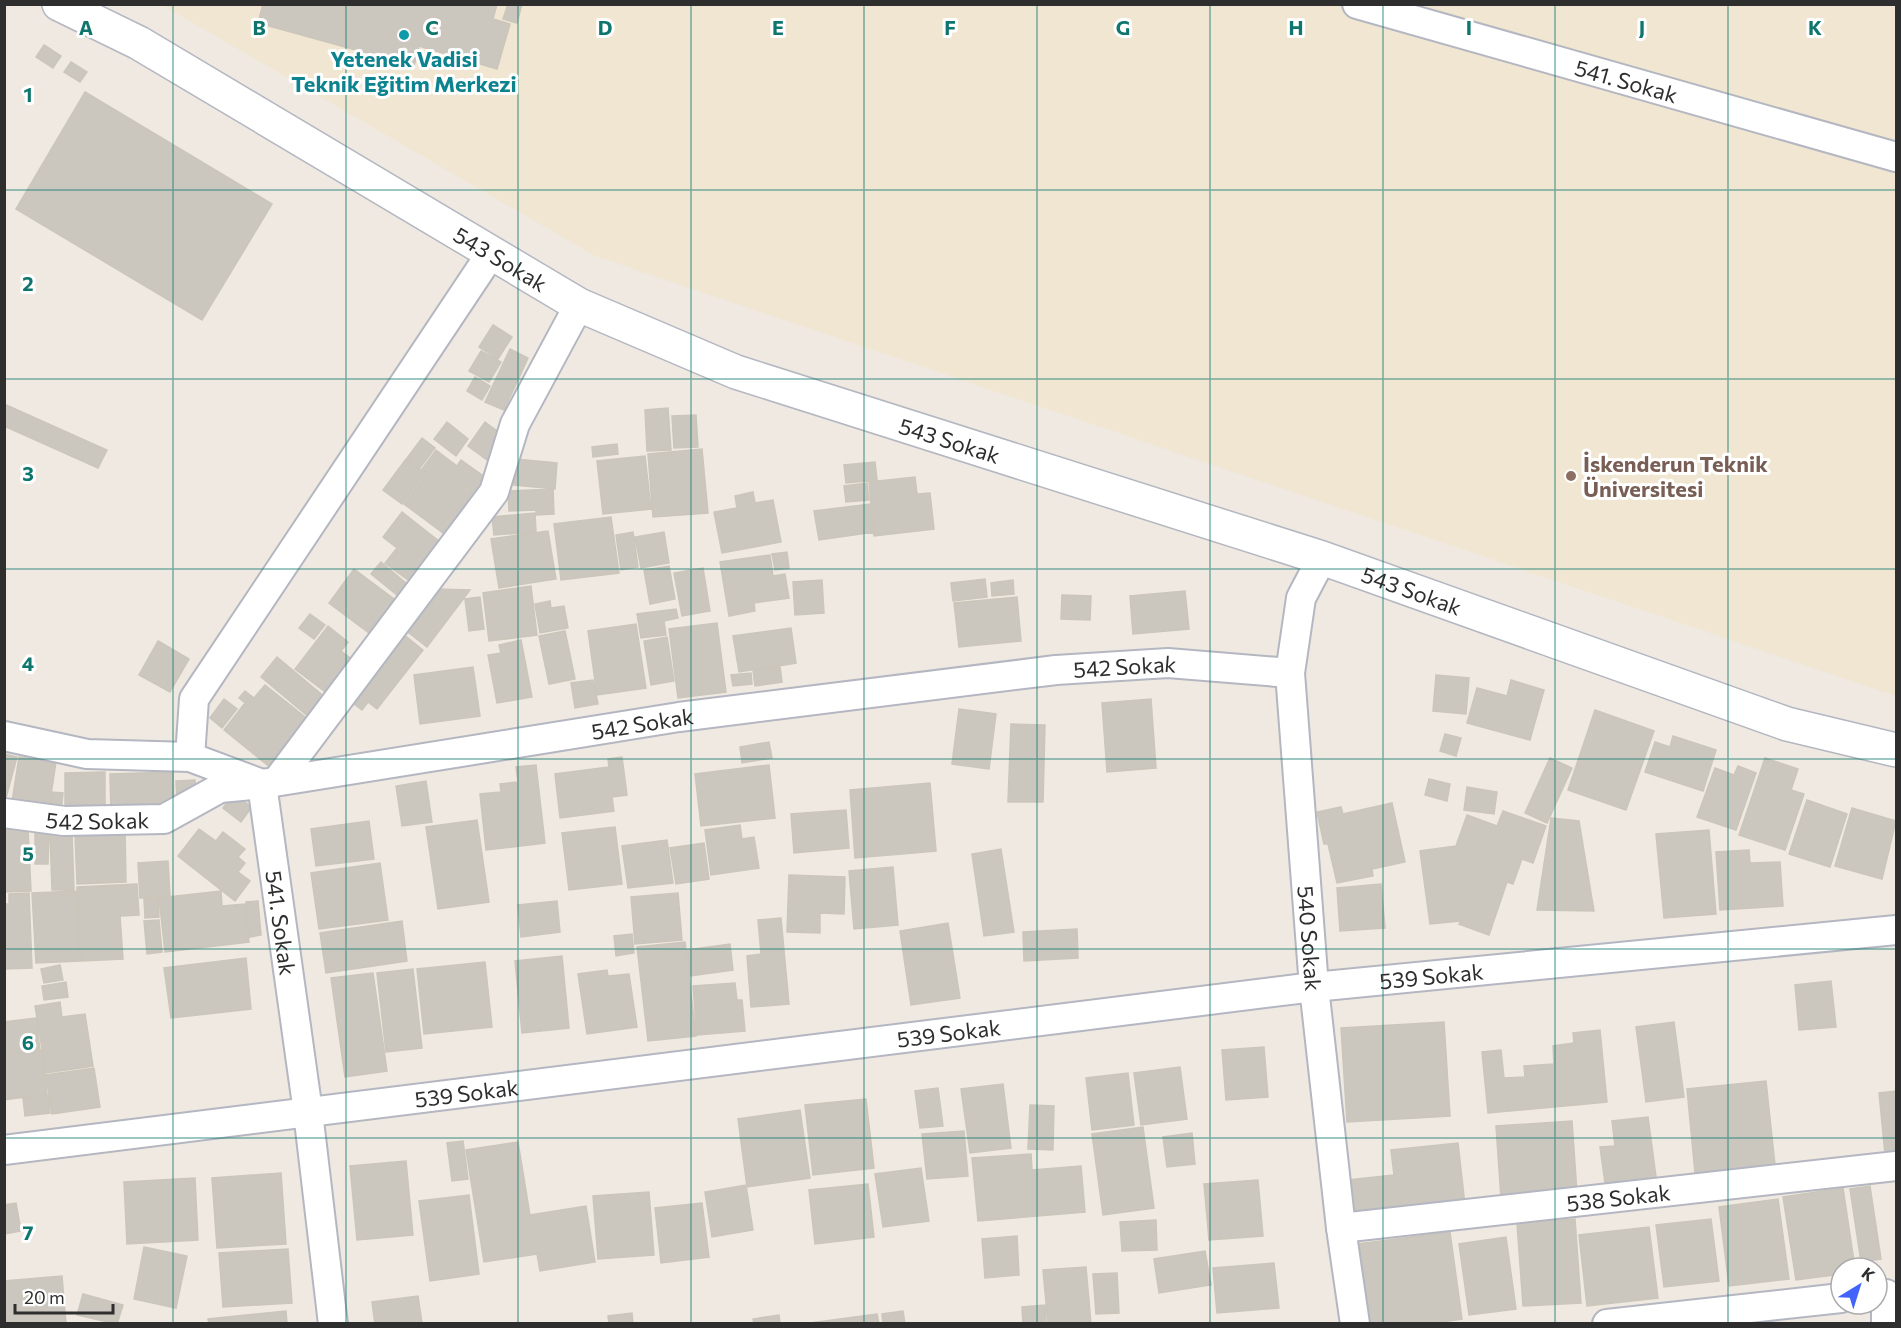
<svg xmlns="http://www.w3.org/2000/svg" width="1901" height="1328" font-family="Commissioner,sans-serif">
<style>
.education{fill:#f0e6d1}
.building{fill:#cbc7bf;stroke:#cbc5ba;stroke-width:1.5}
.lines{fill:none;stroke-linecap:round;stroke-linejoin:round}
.minor-casing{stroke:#b4b7c1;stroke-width:32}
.tertiary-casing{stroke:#b4b7c1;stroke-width:36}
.minor{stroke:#fff;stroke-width:28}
.tertiary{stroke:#fff;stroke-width:33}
.grid{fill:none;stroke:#0f766e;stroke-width:1.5;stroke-opacity:0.55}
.culture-dot{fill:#0f9aa8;stroke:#fff;stroke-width:2}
.education-dot{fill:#8d6e63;stroke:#fff;stroke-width:2}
.labels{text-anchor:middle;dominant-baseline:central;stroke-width:6;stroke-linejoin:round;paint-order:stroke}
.culture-label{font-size:22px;font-weight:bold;fill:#0d838f;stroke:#fff}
.street-label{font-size:22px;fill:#2e2e2e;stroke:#fff}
.education-label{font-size:22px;font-weight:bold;fill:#785e54;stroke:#fff;text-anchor:start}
.grid-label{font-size:20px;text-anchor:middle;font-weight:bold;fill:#0f766e;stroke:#fff;stroke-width:6;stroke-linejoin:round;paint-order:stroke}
</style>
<rect width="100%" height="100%" fill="#efe9e1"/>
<path class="education" d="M162 5H1896V696L595 256Z"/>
<path class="building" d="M263 4H497L493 19 510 24 497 69 419 46 414 66 258 23Z
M508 4H522L517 23 503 19Z
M44 45 61 56 53 68 36 57Z
M71 62 87 72 80 82 64 72Z
M85 92 272 204 202 320 16 209Z
M493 325 512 337 498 359 479 347Z
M510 349 528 358 504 410 485 402Z
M481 351 501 362 489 382 469 371Z
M475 377 490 386 482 400 467 391Z
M4 404 107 450 98 468 4 426Z
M668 408 671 450 647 451 645 410Z
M696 415 698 447 674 448 672 416Z
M447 422 468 439 456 456 434 439Z
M485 422 504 436 487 460 468 446Z
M422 438 435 448 420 468 407 458Z
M617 444 618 454 593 457 592 447Z
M702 449 708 513 653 517 648 454Z
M436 450 457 466 461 460 489 480 447 536 404 504 427 473 422 469Z
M645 456 651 509 603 514 597 461Z
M406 459 425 473 402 504 383 490Z
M515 459 557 463 555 489 514 485Z
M875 462 877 480 846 483 844 465Z
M915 477 917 494 930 493 934 529 874 536 869 482Z
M867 483 869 500 846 502 844 486Z
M553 489 554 514 536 515V510L509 511 508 491Z
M753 492 755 503 773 500 781 542 722 553 714 512 737 508 735 496Z
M870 504 874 532 819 540 814 511Z
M402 512 445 546 415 585 385 563 397 548 383 537Z
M535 513 536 532 494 535 492 517Z
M611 517 619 573 561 580 554 524Z
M548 531 556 579 499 588 491 539Z
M633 532 638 567 621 570 616 535Z
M664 532 669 563 641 568 635 537Z
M787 552 789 568 775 570 772 554Z
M770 555 773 576 785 574 789 598 754 603 755 611 729 616 720 562Z
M381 562 412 588 403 600 371 574Z
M669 566 675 599 650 604 644 570Z
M703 568 710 611 682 616 674 573Z
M354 569 402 605 377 639 329 603Z
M985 579 987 597 953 601 951 583Z
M822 580 824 613 795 615 793 582Z
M1013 580 1014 594 992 596 991 583Z
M531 586 537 635 489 641 483 593Z
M435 589 470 590 427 647 404 629Z
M1185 591 1189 629 1133 634 1130 596Z
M1062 595 1091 596 1090 620 1061 619Z
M480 597 484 629 469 631 465 599Z
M1017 597 1021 641 959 647 954 603Z
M550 601 551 608 564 606 568 628 540 633 535 604Z
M676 609 678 618 664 621 666 635 641 638 637 614Z
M310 614 325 625 314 639 299 628Z
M717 623 726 692 678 698 669 629Z
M636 624 646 688 597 695 588 631Z
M328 626 348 642 341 651 354 661 328 694 295 669Z
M791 628 796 663 739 672 733 636Z
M565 631 575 679 549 684 539 636Z
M402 633 423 650 377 709 368 702 362 710 349 700Z
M667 637 674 681 651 685 644 641Z
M521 640 532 697 497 703 488 655 501 653 499 645Z
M158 641 189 659 170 692 139 675Z
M277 657 326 698 310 718 261 677Z
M473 667 480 716 420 724 414 675Z
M780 667 782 682 755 686 753 670Z
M751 673 752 684 733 686 731 675Z
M1436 675 1469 678 1466 714 1433 711Z
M593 680 598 704 575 708 571 683Z
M1511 680 1544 690 1530 740 1467 723 1477 688 1507 696Z
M265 685 309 720 271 768 224 730 245 703 239 698 245 691 254 698Z
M224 699 237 709 222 728 210 718Z
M1151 699 1156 768 1107 772 1102 703Z
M959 709 996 714 989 769 952 764Z
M1595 710 1654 731 1626 810 1568 790Z
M1011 724 1045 725 1043 802H1008Z
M1445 734 1461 738 1456 756 1440 751Z
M1673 736 1716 750 1703 791 1645 772 1655 742 1670 747Z
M769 742 772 758 742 763 740 747Z
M4 754 17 757 6 798H4Z
M19 757 56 762 49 808 12 802Z
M622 757 627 795 612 797 614 811 560 818 555 774 609 767 608 759Z
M1550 758 1572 768 1547 823 1525 813Z
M1765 758 1798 769 1791 790 1804 794 1785 850 1739 835Z
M536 765 545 843 486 850 480 794 501 792 500 784 518 782 516 767Z
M769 765 775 818 701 826 695 774Z
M1738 766 1756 773 1736 830 1697 817 1715 768 1734 775Z
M105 772V807L65 808V773Z
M173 772 174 809 111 812 110 774Z
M1429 779 1450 784 1447 801 1425 795Z
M195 780 196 799 177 800 176 781Z
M426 781 432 822 402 826 396 786Z
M930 783 936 851 855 858 850 790Z
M1467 787 1497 792 1494 814 1464 810Z
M52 792 63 793 61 811 50 809Z
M233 794 252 807 241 822 223 808Z
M1807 800 1847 814 1830 867 1789 854Z
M1392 803 1405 862 1372 869 1373 876 1337 883 1328 844H1324L1317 812 1341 807 1343 814Z
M1852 808 1896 821 1882 879 1835 866Z
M846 810 849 848 794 853 791 814Z
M1503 811 1546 826 1533 863 1522 859 1513 884 1507 882 1489 935 1459 924 1461 921 1430 924 1420 851 1456 846 1467 815 1497 826Z
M1551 818 1579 821 1594 911 1537 910Z
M477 820 489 902 438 909 426 827Z
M369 821 374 859 316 866 311 829Z
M740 825 742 839 754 837 759 868 711 875 705 830Z
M615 827 622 884 569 890 562 833Z
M28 829 31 891 4 892V830Z
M199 829 216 841 223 832 245 849 238 857 245 863 238 872 250 881 235 901 178 856Z
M1709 830 1716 914 1664 918 1656 834Z
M35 832H49L48 864H35Z
M125 832 126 882 77 884 75 834Z
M72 833 74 890H52L50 834Z
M667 840 673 883 628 888 622 846Z
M704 843 709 879 676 884 670 848Z
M1001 849 1014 932 984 936 972 854Z
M1749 850 1750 863 1780 862 1783 906 1720 910 1716 852Z
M168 861 170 896 140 898 138 863Z
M380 863 388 920 319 929 311 873Z
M893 867 898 925 854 929 849 871Z
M789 875 845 877 844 914 820 913V933L787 932Z
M137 884 139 915 120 916 123 959 81 961 77 887Z
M1381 884 1385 928 1340 931 1337 888Z
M76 891 80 961 36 963 32 893Z
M221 891 222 906 245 904 249 942 165 952 159 898Z
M29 893 32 968 4 969V904H9V894Z
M678 893 682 940 635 944 631 897Z
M158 898 159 917 145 918 144 899Z
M258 901 261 935 250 937 246 902Z
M557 901 560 932 521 937 518 905Z
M781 918 789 1004 751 1007 747 956 761 954 758 920Z
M159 920 162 952 147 954 144 921Z
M402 921 407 961 326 973 320 933Z
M948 923 960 998 911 1005 900 931Z
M1077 929 1078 958 1024 961 1023 932Z
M632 934 634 953 616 956 614 936Z
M685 942 696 1036 648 1041 637 947Z
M730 944 733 970 690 976 687 950Z
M562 956 569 1028 522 1033 515 961Z
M246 958 251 1009 171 1018 164 968Z
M485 962 492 1027 424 1034 417 969Z
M60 965 63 980 44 983 41 969Z
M413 969 422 1048 386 1052 377 973Z
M607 970 608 976 629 974 637 1027 587 1034 578 974Z
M373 973 387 1071 345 1077 331 978Z
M1831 981 1836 1027 1799 1030 1795 985Z
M66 982 68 997 44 1000 42 986Z
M735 983 737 1000H742L745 1031 697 1035 693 986Z
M60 1002 62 1017 85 1014 93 1066 46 1073 35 1006Z
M36 1018 40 1050 4 1055V1022Z
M1444 1022 1450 1116 1347 1122 1341 1028Z
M1674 1022 1684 1097 1646 1102 1636 1027Z
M1600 1030 1607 1102 1488 1113 1482 1052 1501 1050 1504 1078 1525 1077 1524 1066 1554 1064 1553 1046 1574 1043 1573 1033Z
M1264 1047 1268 1097 1226 1100 1222 1050Z
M42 1050 47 1094 4 1100V1055Z
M1180 1067 1187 1119 1141 1125 1134 1073Z
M94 1068 100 1107 52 1114 46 1075Z
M1128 1073 1134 1125 1092 1130 1086 1078Z
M1766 1081 1775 1165 1695 1173 1687 1089Z
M1003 1084 1011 1148 970 1153 961 1089Z
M938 1088 943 1126 920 1128 915 1091Z
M1896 1091V1153L1885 1154 1879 1093Z
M48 1095 50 1113 25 1116 23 1098Z
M866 1099 874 1168 813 1175 805 1105Z
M1030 1105 1054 1106 1053 1150 1028 1149Z
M800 1110 810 1178 747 1187 738 1119Z
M1648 1117 1657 1184 1606 1190 1600 1147 1615 1146 1612 1121Z
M1572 1121 1577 1193 1501 1198 1496 1126Z
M1143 1127 1154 1208 1103 1215 1092 1134Z
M964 1131 968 1176 927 1179 922 1134Z
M1192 1133 1195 1164 1167 1167 1163 1137Z
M463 1141 468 1179 452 1181 447 1143Z
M518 1142 530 1215 586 1206 595 1262 540 1271 537 1254 484 1262 466 1150Z
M1458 1143 1465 1205 1352 1216 1348 1180 1394 1175 1391 1150Z
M1031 1154 1032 1170 1081 1166 1085 1212 978 1221 972 1158Z
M406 1161 413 1235 357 1240 350 1166Z
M921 1168 929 1221 883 1227 875 1174Z
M281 1173 286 1244 217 1248 212 1178Z
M195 1178 198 1240 127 1244 124 1182Z
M1258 1180 1263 1236 1209 1240 1204 1184Z
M868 1184 874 1237 815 1244 809 1190Z
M746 1185 753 1230 712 1237 705 1192Z
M1870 1186 1881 1259 1861 1262 1850 1189Z
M1843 1188 1855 1268H1841V1274L1796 1280 1783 1197Z
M649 1192 654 1255 598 1259 593 1196Z
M469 1195 479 1274 430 1281 419 1201Z
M1778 1199 1789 1279 1729 1286 1719 1207Z
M16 1203 21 1231 4 1234V1205Z
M702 1203 709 1257 661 1263 655 1208Z
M1575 1219 1581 1303 1523 1306 1517 1223Z
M1711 1219 1719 1281 1664 1287 1656 1225Z
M1156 1220 1157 1250 1122 1251 1120 1222Z
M1649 1227 1658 1298 1587 1306 1579 1235Z
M1450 1232 1462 1319 1428 1324H1369L1358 1244Z
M1017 1236 1019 1275 985 1278 982 1239Z
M1506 1237 1516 1309 1469 1315 1459 1244Z
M144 1247 187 1256 176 1308 134 1299Z
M288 1249 292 1303 223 1307 219 1253Z
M1205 1251 1211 1285 1159 1293 1154 1259Z
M1274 1263 1279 1308 1217 1313 1213 1268Z
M1086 1267 1091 1324H1048L1043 1270Z
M1117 1273 1119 1313 1096 1314 1093 1274Z
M62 1276 66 1324H4V1281Z
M83 1294 123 1305 117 1324 77 1315Z
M418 1296 422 1323 375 1324 372 1302Z
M1045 1305 1046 1324H1023L1022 1307Z
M286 1311 287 1324H209L208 1319Z
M903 1311 905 1324H883L882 1314Z
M632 1313 633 1324H609L608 1316Z
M877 1314 879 1324H802Z
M779 1315 780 1324H754L753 1319Z"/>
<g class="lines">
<g class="minor-casing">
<g id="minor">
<path id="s1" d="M1357 4 1896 157"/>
<path id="s2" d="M1322 558 1301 598 1290 673 1314 987 1341 1228 1355 1324"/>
<path id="s3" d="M4 736 87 754 190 757 262 784 308 1112 333 1324"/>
<path d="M190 757 194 699 492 252"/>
<path d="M277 781 494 492 515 424 579 305"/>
<path id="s4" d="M4 813 64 821 164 819 220 788 262 784 679 717 1056 670 1168 663 1290 673"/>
<path id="s5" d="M4 1150 1314 987 1896 930"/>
<path id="s6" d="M1341 1228 1896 1166"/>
<path d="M1607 1324 1841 1298"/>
<path d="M1886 1324V1294"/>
</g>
</g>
<g class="tertiary-casing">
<g id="tertiary">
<path id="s7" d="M59 4 139 43 579 305 736 372 1322 558 1787 724 1896 750"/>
</g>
</g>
<use href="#minor" class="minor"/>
<use href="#tertiary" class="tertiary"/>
</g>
<path class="grid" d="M173 4V1324M346 4V1324M518 4V1324M691 4V1324M864 4V1324M1037 4V1324M1210 4V1324M1383 4V1324M1555 4V1324M1728 4V1324M4 190H1896M4 379H1896M4 569H1896M4 759H1896M4 949H1896M4 1138H1896"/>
<circle class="culture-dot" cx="404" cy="35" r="6"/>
<circle class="education-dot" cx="1571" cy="476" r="6"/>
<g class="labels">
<g class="culture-label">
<text x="404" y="58">Yetenek Vadisi<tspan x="404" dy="25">Teknik Eğitim Merkezi</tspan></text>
</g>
<g class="street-label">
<text stroke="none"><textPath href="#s1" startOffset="280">541. Sokak</textPath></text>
<text stroke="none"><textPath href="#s7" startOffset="510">543 Sokak</textPath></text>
<text stroke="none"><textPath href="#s7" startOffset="996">543 Sokak</textPath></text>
<text stroke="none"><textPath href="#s7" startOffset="1482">543 Sokak</textPath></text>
<text stroke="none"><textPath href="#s4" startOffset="1138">542 Sokak</textPath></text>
<text stroke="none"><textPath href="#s4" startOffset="652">542 Sokak</textPath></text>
<text stroke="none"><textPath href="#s4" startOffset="94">542 Sokak</textPath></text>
<text stroke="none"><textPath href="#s3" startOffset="405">541. Sokak</textPath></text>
<text stroke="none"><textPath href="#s2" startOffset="387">540 Sokak</textPath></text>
<text stroke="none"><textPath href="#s5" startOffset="1438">539 Sokak</textPath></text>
<text stroke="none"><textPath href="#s5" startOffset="952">539 Sokak</textPath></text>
<text stroke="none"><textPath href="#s5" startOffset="466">539 Sokak</textPath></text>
<text stroke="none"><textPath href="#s6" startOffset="279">538 Sokak</textPath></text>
</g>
<g class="education-label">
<text x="1583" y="463">İskenderun Teknik<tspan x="1583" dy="25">Üniversitesi</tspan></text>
</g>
</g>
<g class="grid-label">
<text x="86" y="35">A</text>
<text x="259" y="35">B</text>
<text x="432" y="35">C</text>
<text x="605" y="35">D</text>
<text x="778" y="35">E</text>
<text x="950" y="35">F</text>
<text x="1123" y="35">G</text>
<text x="1296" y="35">H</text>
<text x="1469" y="35">I</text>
<text x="1642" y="35">J</text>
<text x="1815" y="35">K</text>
<text x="28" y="102">1</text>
<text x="28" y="291">2</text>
<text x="28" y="481">3</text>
<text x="28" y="671">4</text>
<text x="28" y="861">5</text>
<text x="28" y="1050">6</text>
<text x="28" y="1240">7</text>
</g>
<rect width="1901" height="1328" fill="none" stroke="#2e2e2e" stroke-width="12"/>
<g transform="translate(1859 1286) rotate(38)"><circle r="28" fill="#ffffff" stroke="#ababab" stroke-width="1.5"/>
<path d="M0-4.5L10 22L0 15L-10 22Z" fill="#4264fb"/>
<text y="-9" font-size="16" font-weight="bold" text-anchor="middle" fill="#2e2e2e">K</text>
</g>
<path d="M15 1304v9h98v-9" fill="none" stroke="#2e2e2e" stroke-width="3"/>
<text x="24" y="1304" font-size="18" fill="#2e2e2e" stroke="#ffffff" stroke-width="4.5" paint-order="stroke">20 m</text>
</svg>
